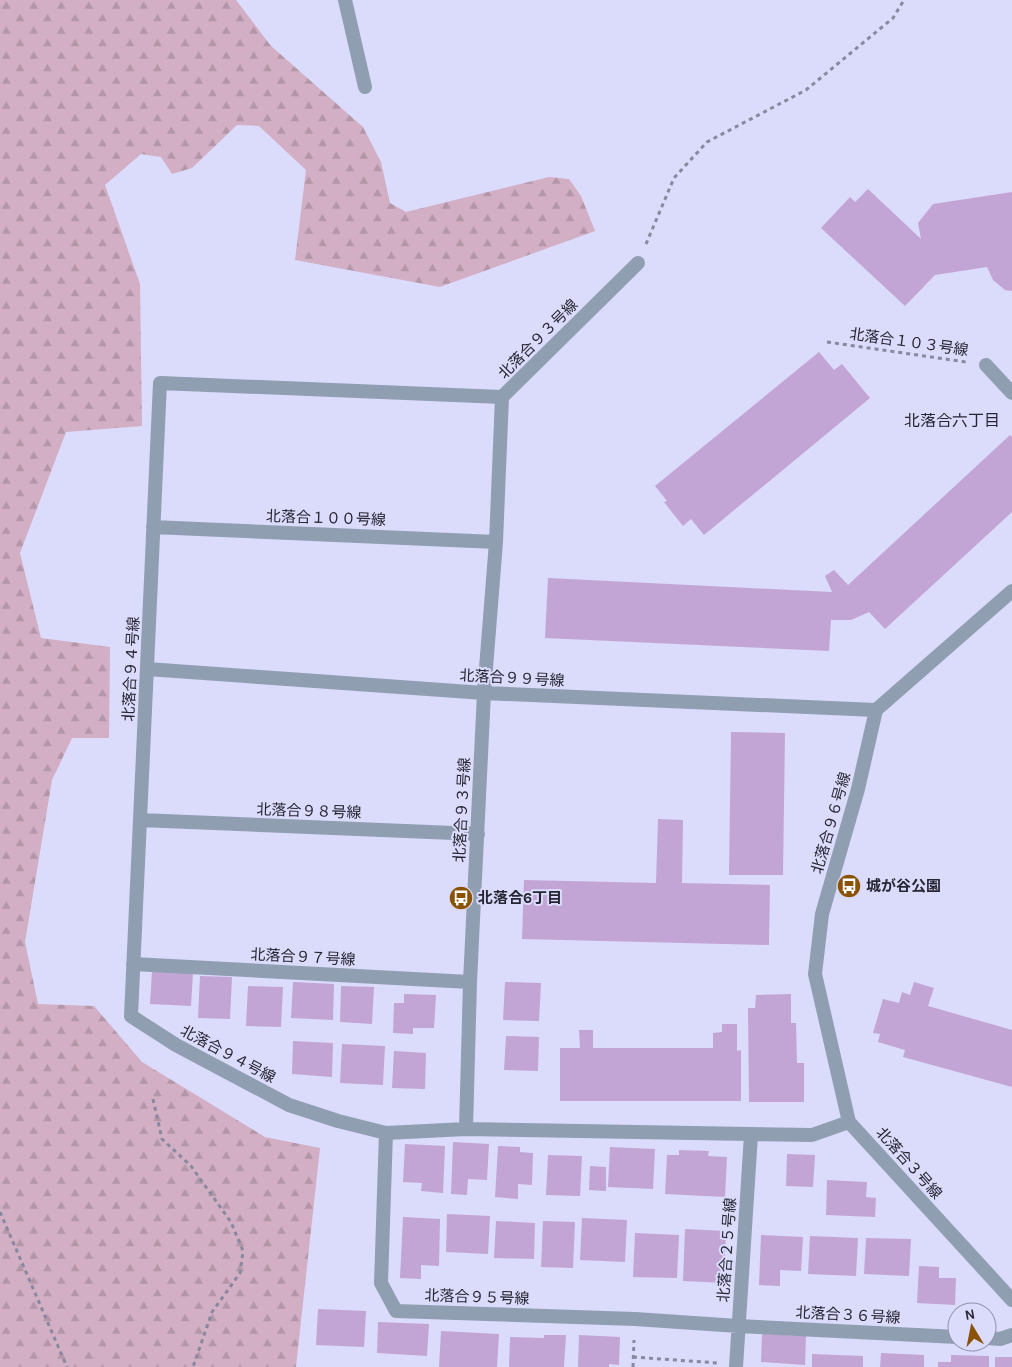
<svg xmlns="http://www.w3.org/2000/svg" width="1012" height="1367" font-family="Karla,'Noto Sans JP',sans-serif">
<style>
.forest{fill:url(#forest-firs)}
.building{fill:#c3a5d5}
.lines{fill:none;stroke-linecap:round;stroke-linejoin:round}
.path{stroke:#88889f;stroke-width:3;stroke-dasharray:4 4;stroke-linecap:butt}
.minor{stroke:#909eb2;stroke-width:14}
.labels{text-anchor:middle;dominant-baseline:central;stroke-width:4;stroke-linejoin:round;paint-order:stroke}
.street-label{font-size:15px;fill:#262632;stroke:#dbdbfc}
.poi-label{font-size:15px;font-weight:bold;fill:#262632;stroke:#dbdbfc;text-anchor:start}
.neighbourhood-label{font-size:16px;fill:#262632;stroke:#dbdbfc}
</style>
<defs>
<pattern id="forest-firs" width="22" height="20" patternUnits="userSpaceOnUse" patternTransform="scale(1.25)"><rect width="22" height="20" fill="#d2afc4"/><path d="M5 1l3.5 6h-7zM16 11l3.5 6h-7z" fill="#b496a9"/></pattern>
</defs>
<rect width="100%" height="100%" fill="#dbdbfc"/>
<path class="forest" d="M0 0H236L271 46 363 127 381 162 390 203 406 212 549 177 569 179 581 196 595 231 440 287 295 260 306 170 259 126 237 125 192 168 172 174 161 157 141 154 105 185 140 284 142 426 66 432 20 553 41 638 110 647 109 738H72L52 780 25 942 38 1004 94 1006 142 1062 265 1137 320 1148 296 1367H0Z"/>
<path class="building" d="M868 189 921 239 918 223 933 204 1012 192V291L1005 290 993 280 987 267 935 275 905 306 821 228 850 197 855 202Z
M819 352 834 370 842 364 870 398 704 535 691 519 683 526 664 502 667 501 655 486Z
M1010 435 1012 437V512L885 629 869 612 851 620H831L829 651 545 638 548 578 832 592 825 576 834 570 848 585Z
M731 732 785 733 783 875H729Z
M658 819 683 820 682 883 770 885 769 945 522 939 524 880 656 883Z
M152 971 193 973 191 1006 150 1004Z
M200 976 232 977 230 1019 198 1018Z
M293 982 334 984 333 1020 291 1018Z
M505 982 541 983 539 1021 503 1020Z
M914 982 934 988 928 1006 1012 1030V1087L903 1057 905 1050 878 1042 880 1034 873 1033 883 999 899 1003 902 992 910 995Z
M248 986 283 987 281 1027 246 1026Z
M341 986 374 987 372 1024 340 1022Z
M404 994 436 995 434 1028H413V1034L393 1033 394 1003H404Z
M791 994V1023H796L797 1063H804V1102H749L748 1008H755L756 995Z
M722 1024H737V1051L741 1050V1101H560V1048H580L579 1030H593V1048H713V1033L722 1032Z
M506 1036 539 1037 538 1071 504 1070Z
M293 1041 333 1043 332 1077 292 1074Z
M342 1044 385 1046 383 1085 340 1083Z
M394 1051 426 1053 425 1089 392 1088Z
M453 1142 489 1144 487 1180 468 1179 467 1195 451 1194Z
M405 1144 445 1146 443 1193 421 1191 422 1183 403 1182Z
M498 1146 520 1147V1152L533 1153 532 1185 518 1184V1199L495 1197Z
M610 1147 655 1149 653 1189 608 1187Z
M679 1150 709 1151 708 1156 727 1157 725 1197 665 1194 667 1155H679Z
M787 1154 815 1155 813 1187 786 1186Z
M548 1155 582 1156 580 1196 546 1195Z
M590 1166 606 1167V1191L589 1190Z
M827 1180 867 1182 866 1197 876 1198 875 1217 826 1215Z
M447 1214 490 1216 488 1254 446 1252Z
M403 1217 440 1219 439 1266 421 1265V1279L400 1278Z
M582 1218 627 1220 625 1262 580 1260Z
M496 1221 535 1223 534 1259 494 1258Z
M543 1221 575 1222 573 1268 541 1267Z
M685 1229 726 1231 724 1283 683 1281Z
M635 1233 679 1235 677 1278 633 1277Z
M761 1235 803 1237 801 1271 780 1270V1286L759 1285Z
M810 1236 858 1238 856 1276 808 1274Z
M866 1238 911 1239 909 1276 864 1274Z
M919 1266 939 1267V1278H956L955 1305 917 1303Z
M318 1309 366 1311 364 1347 316 1345Z
M378 1322 429 1324 427 1356 377 1353Z
M441 1331 499 1334 497 1367H439Z
M762 1334 806 1336 805 1365 761 1362Z
M544 1335H566L564 1367H509L510 1337 544 1338Z
M579 1335 620 1337 619 1365 609 1364V1367H578Z
M881 1353 924 1355V1367H880Z
M812 1354 863 1356V1367H812Z
M951 1355 989 1356V1367H938V1362H951Z
M995 1357H1012V1367H995Z"/>
<g class="lines">
<path class="path" d="M646 244 674 178 707 142 806 90 893 18 904 0
M827 342 966 362
M153 1099 162 1139 191 1166 231 1222 243 1251 240 1273 212 1312 193 1367
M0 1212 67 1367
M633 1357 718 1363
M633 1367 634 1340"/>
<path class="minor" d="M345 0 365 87
M638 263 502 397 496 542 484 693 470 982 466 1129 812 1135 849 1122 1012 1300
M986 365 1012 393
M153 527 496 542
M147 669 484 693 876 710
M140 820 478 834
M133 964 470 982
M849 1122 815 974 822 914 858 789 876 710 1012 591
M466 1129 386 1133 338 1121 289 1105 176 1045 131 1016 160 383 502 397
M386 1133 381 1283 396 1311 635 1319 738 1326 957 1337
M987 1338 1000 1339 1012 1335
M736 1367 751 1135"/>
</g>
<defs>
<g id="bus-disc" transform="scale(1.25)"><circle r="9.5" fill="#8a5205" stroke="#dbdbfc"/><path d="M-5-6H5V4H4V6H2V4H-2V6H-4V4H-5ZM-3.5-4V0h7V-4ZM-3.5 1.2v1.5H-2V1.2ZM2 1.2v1.5H3.5V1.2Z" fill="#fff"/></g>
</defs>
<g fill-rule="evenodd">
<use href="#bus-disc" x="849" y="886"/>
<use href="#bus-disc" x="461" y="898"/>
</g>
<g class="labels">
<g class="street-label">
<text transform="translate(538 339) rotate(-45)">北落合９３号線</text>
<text transform="translate(909 342) rotate(8)">北落合１０３号線</text>
<text transform="translate(326 518) rotate(2)">北落合１００号線</text>
<text transform="translate(131 669) rotate(-87)">北落合９４号線</text>
<text transform="translate(512 678) rotate(3)">北落合９９号線</text>
<text transform="translate(462 810) rotate(-87)">北落合９３号線</text>
<text transform="translate(309 811) rotate(2)">北落合９８号線</text>
<text transform="translate(831 823) rotate(-74)">北落合９６号線</text>
<text transform="translate(303 957) rotate(3)">北落合９７号線</text>
<text transform="translate(228 1054) rotate(28)">北落合９４号線</text>
<text transform="translate(909 1163) rotate(48)">北落合３号線</text>
<text transform="translate(727 1250) rotate(-86)">北落合２５号線</text>
<text transform="translate(477 1297) rotate(2)">北落合９５号線</text>
<text transform="translate(848 1315) rotate(3)">北落合３６号線</text>
</g>
<g class="poi-label">
<text x="866" y="886">城が谷公園</text>
<text x="478" y="898">北落合6丁目</text>
</g>
<g class="neighbourhood-label">
<text x="952" y="420">北落合六丁目</text>
</g>
</g>
<g transform="translate(972 1327) rotate(350)"><circle r="24" fill="#dbdbfc" stroke="#9393ab"/>
<path d="M0-4L9 19L0 12L-9 19Z" fill="#8a5205"/>
<text y="-8" font-size="14" font-weight="bold" text-anchor="middle" fill="#262632">N</text>
</g>
</svg>
